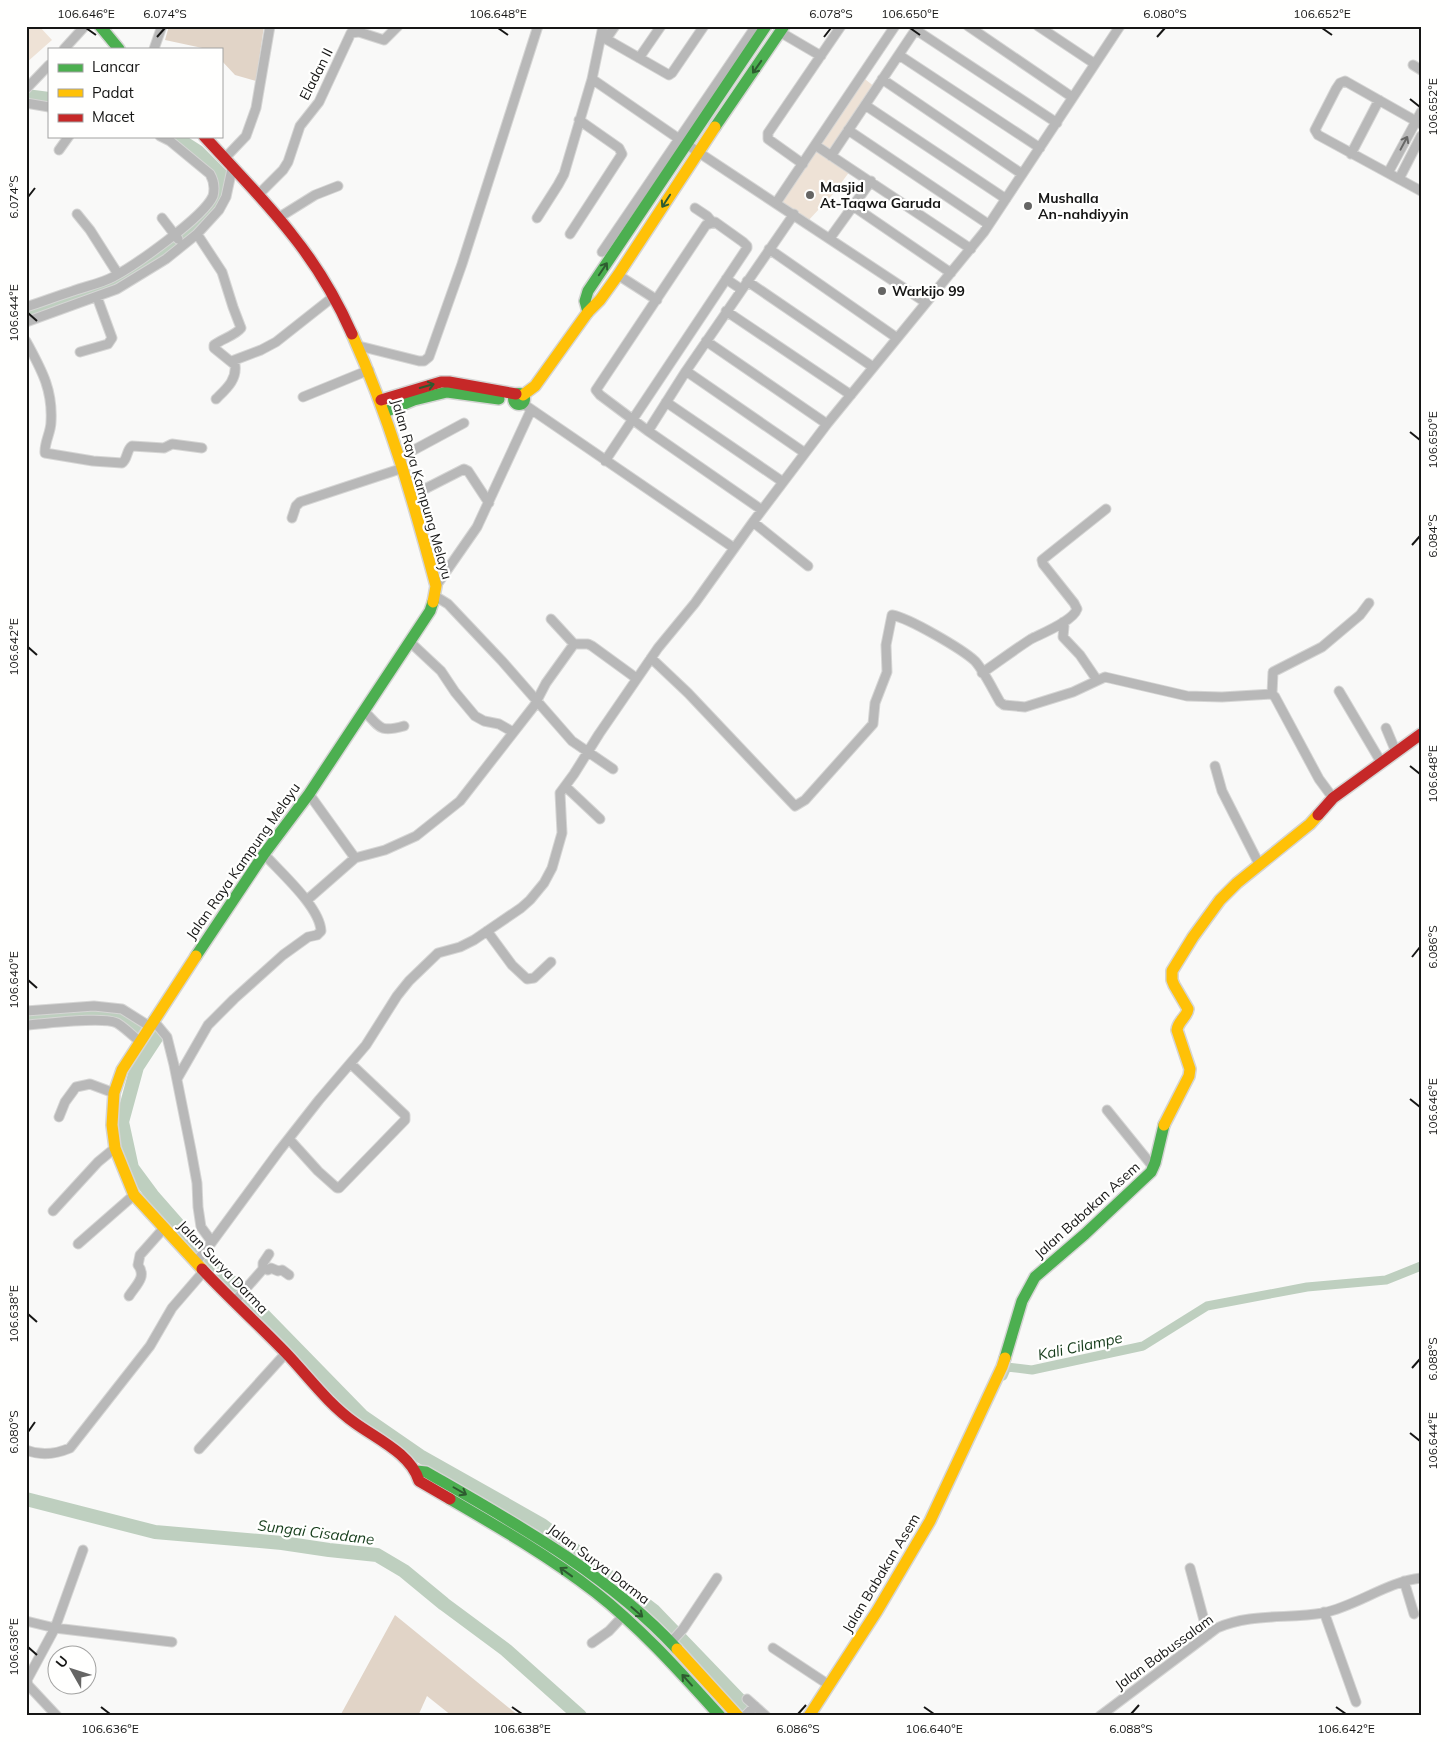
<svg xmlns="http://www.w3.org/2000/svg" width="1447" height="1742" font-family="Mulish,sans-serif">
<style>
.green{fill:#eee2d6}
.forest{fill:#e1d4c7}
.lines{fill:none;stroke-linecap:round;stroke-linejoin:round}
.canal{stroke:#becfbf;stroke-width:9}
.river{stroke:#becfbf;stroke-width:14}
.street-casing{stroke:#d5d5d4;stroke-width:11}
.fast-casing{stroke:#d5d5d4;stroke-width:14}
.slow-casing{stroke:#d5d5d4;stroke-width:14}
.jam-casing{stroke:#d5d5d4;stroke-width:14}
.street{stroke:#b8b8b8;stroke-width:9}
.fast{stroke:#4caf50;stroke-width:11}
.slow{stroke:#ffc107;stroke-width:11}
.jam{stroke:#c62828;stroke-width:11}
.oneway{stroke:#2e5b30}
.oneway2{stroke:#676766}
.ticks{fill:none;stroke:#161615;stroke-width:2}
.poi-dot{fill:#656564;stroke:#fffffe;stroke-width:2}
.labels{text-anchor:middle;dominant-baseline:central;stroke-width:4.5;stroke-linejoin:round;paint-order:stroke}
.street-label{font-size:14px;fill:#161615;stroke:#fffffe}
.poi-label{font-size:14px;font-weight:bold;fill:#161615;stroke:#fffffe;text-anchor:start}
.water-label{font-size:15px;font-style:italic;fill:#153c1a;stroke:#fffffe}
.neatline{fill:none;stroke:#161615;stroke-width:2}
.ticks-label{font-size:12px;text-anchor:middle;fill:#161615}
</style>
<rect width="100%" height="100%" fill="#f9f9f8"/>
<path class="green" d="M26 26H39L52 40 26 63Z
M861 76 875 87 831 155 816 144Z
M816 147 850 171 833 194 807 222 780 203Z"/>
<path class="forest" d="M169 26H264L256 81 235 75 221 60V49H207L165 40Z
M395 1615 519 1716H452L427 1696 418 1716H340Z"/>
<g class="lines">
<path class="canal" d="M1003 1376 1007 1367 1032 1370 1143 1346 1207 1306 1307 1287 1386 1280 1421 1266"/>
<path class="river" d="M26 96 49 99
M26 313 52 302 107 286 151 260 198 227 222 191V176L198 152 173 136
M26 1018 92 1011 128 1019 156 1038 137 1067 122 1122 132 1168 152 1195 202 1252 362 1416 420 1456 542 1525 654 1611 755 1716
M26 1499 155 1532 282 1543 329 1550 377 1555 404 1571 444 1604 506 1650 580 1716"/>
<g class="street-casing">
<path id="street" d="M968 26 1072 97
M1038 26 1095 64
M916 30 1057 123
M780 32 821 56
M602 39H606L615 26
M606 39 669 75 672 73 704 26
M64 49 85 26
M154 49 162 26
M899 55 1040 148
M639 58 661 26
M1413 65 1421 70
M592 79 698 152 925 302
M882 79 1022 174
M26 89 49 65
M26 103 49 107
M865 105 1006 199
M1421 124 1345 81 1340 83 1336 89 1315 130 1318 135 1421 191
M848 130 988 224
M815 145 971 249
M59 150 69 136
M1351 154 1379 100
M831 156 918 26
M224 159 246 136 256 108 270 26
M803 164 768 139V133L841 26
M1388 173 1421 112
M1399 179 1421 136
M258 195 283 170 288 162 300 126 319 102 351 33 359 32 384 40 398 26
M776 203 895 26
M853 206 951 273
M695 208 707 216 712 222
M77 214 90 230 118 274
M162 218 178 239
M278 218 315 195 338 186
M537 218 558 185 564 174 592 79 603 26
M197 234 222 272 233 307 241 328C236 335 222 339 214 345V348L235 365C237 380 226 389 216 399
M570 234 622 154 619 148 579 120
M830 238 871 181
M769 249 897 338
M602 252 756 26
M618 275 657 300
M726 279 741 289
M747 281 873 367
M26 307C42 302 57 296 73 291 86 286 100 284 113 277 134 266 204 217 213 196 215 188 214 181 210 174L170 141 160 136
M726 311 851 395
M26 322 117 289 166 259 197 234 219 210 226 197 232 169
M26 341C41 369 53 389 51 422 51 432 44 443 45 453L93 461 122 463C128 459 126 450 132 446L164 448 172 444 202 448
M706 341 827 424
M359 346 419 361H424L429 357 462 264 538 26
M80 352 108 344 112 338 97 297
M232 361 261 350 276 342 333 297
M686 371 805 453
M303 397 369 370
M666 402 783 482
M522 403 734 548
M648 431 686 371 794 214
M399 458 464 423
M605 461 747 248V246L743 242 715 222 706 225 596 390 600 395 648 431 762 510
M411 496 464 469 468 471 489 503
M292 518 296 506 300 502 403 468
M753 522 808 566
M436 586 477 527 531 410
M435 596 448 604 502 661 572 741 613 769
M1063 622 1064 626 1063 637 1080 655 1097 680
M410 642 441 671 455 692 475 716 484 721 499 724 513 732
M574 644H588L592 646 636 678
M651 658 688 693 795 806 805 800 873 724 875 703 887 672 886 645 892 615C909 618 962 649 975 661 984 671 993 690 1000 702L1004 705 1025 707 1073 692 1105 677 1187 696 1222 697 1272 694 1275 697 1319 779 1333 798
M982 673C998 662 1014 650 1031 639 1043 633 1073 621 1077 609L1074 603 1043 564 1042 560 1106 509
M1339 691 1381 762
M1272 694 1273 672 1322 647 1360 615 1369 603
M364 711C380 727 379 733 404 726
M1386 728 1396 752
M1215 766 1222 791 1259 864
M565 786 600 819
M309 794 355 858
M307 900 355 858 385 850 416 836 460 801 534 706 546 683 574 644 551 619
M487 931 512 965 527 979 534 978 551 962
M26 1011 94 1006 122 1009 149 1026
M153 1020 167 1037 174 1065 191 1150 197 1183 198 1207 201 1227 212 1242
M26 1025C45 1024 102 1016 117 1023 125 1028 132 1035 139 1041
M177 1079 208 1025 234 999 283 955 308 937 317 935 321 931C320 907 281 873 264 854
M1107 1110 1154 1168
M59 1117 65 1102 76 1087 90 1084 114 1093
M289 1139 318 1171 337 1188H339L405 1120V1115L351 1064
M53 1211 98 1162 115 1148
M78 1244 134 1195
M196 1262 212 1242 279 1151 319 1100 366 1045 397 996 409 981 438 953 460 947 474 940 521 908 530 900 544 883 552 868 562 833 560 793 574 774 599 734 658 648 695 603 753 522 827 424 984 232 1120 26
M263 1267 268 1270 271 1268 278 1271 282 1270 289 1275
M129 1296C136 1285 147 1277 138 1265L140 1255 164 1228
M235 1301 263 1269V1263L269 1254
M199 1449 286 1353
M26 1450C41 1456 56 1454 70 1448L150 1346 172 1308 204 1271
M1190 1568 1208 1635
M1404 1581 1414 1614
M1324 1612 1356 1702
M26 1621 55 1628 172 1642
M671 1642 683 1629 717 1578
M592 1643 609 1631 623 1616
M773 1648 829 1685
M747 1699 766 1716
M57 1716 28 1685 27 1680 55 1628 83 1550
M745 1716 755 1706
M1100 1716 1217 1628C1250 1613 1288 1619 1323 1613 1357 1606 1386 1582 1421 1578"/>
</g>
<g class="fast-casing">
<path id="fast" d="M100 26 119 49
M715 127 784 26
M588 312 585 301 588 291 766 26
M513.5 399a5.5 5.5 0 1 1 11 0a5.5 5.5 0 1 1-11 0Z
M385 412 414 400 447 392 499 399
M196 956 264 854 309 794 430 611 433 602
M1005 1358 1022 1301 1035 1277 1085 1234 1151 1172 1155 1163 1164 1125
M416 1471 426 1472C513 1522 608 1574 677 1649
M450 1499C500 1528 550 1557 595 1592 641 1628 681 1673 720 1716"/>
</g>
<g class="slow-casing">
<path id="slow" d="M352 334C389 416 413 500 436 586L433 602
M523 395 535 386 588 312 600 300 618 275 715 127
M196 956 122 1070 114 1093 112 1125 115 1148 134 1195 202 1269
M1164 1125 1189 1076 1190 1069 1177 1030C1178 1021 1187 1017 1188 1009L1174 985 1172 980V971L1193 937 1220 900 1237 883 1310 824 1318 815
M677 1649 738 1716
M809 1716 877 1611 930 1521 1002 1367 1005 1358"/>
</g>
<g class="jam-casing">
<path id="jam" d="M204 136C234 169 266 201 293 236 317 266 337 300 352 334
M381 400 441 382H449L516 394
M1318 815 1333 798 1421 734
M202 1269C229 1298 258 1324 286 1353 308 1376 328 1404 355 1423 377 1439 411 1454 419 1481L450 1499"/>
</g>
<use href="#street" class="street"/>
<use href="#fast" class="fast"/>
<use href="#slow" class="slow"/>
<use href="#jam" class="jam"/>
</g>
<defs><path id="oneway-shaft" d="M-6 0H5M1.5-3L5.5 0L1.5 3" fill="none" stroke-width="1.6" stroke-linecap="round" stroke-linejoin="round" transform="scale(1.25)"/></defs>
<g class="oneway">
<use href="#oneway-shaft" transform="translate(757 67) rotate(125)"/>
<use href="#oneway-shaft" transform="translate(666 201) rotate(123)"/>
<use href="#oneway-shaft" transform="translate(603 269) rotate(-56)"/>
<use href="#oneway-shaft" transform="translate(427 386) rotate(-16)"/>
<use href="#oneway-shaft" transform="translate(460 1491) rotate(30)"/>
<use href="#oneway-shaft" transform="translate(566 1572) rotate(-144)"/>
<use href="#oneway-shaft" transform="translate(637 1612) rotate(41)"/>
<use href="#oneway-shaft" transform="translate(687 1680) rotate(-132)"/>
</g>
<use class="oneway2" href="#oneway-shaft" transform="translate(1404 143) rotate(-62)"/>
<path class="ticks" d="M86 28 96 35M498 28 508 35M910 28 920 35M1322 28 1332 35M157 37 165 28M824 37 831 28M1157 37 1165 28M1410 99 1420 107M28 197 35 188M28 313 37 321M1410 432 1420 440M1412 545 1420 536M28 647 37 655M1410 766 1420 774M1412 957 1420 947M28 980 37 988M1410 1099 1420 1107M28 1314 37 1322M1412 1368 1420 1359M28 1432 35 1422M1410 1433 1420 1441M28 1647 37 1655M101 1707 110 1714M512 1707 522 1714M924 1707 934 1714M1336 1707 1346 1714M798 1714 806 1705M1131 1714 1139 1705"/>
<g class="poi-dot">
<circle cx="810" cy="195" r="5"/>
<circle cx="1028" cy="206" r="5"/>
<circle cx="882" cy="291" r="5"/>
</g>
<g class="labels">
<g class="street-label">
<text transform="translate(316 74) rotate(-63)">Eladan II</text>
<text transform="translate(422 489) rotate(74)">Jalan Raya Kampung Melayu</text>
<text transform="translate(243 861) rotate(-55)">Jalan Raya Kampung Melayu</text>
<text transform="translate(1087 1210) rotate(-42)">Jalan Babakan Asem</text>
<text transform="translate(223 1267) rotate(46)">Jalan Surya Darma</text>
<text transform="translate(599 1564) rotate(37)">Jalan Surya Darma</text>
<text transform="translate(881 1573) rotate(-59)">Jalan Babakan Asem</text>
<text transform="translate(1164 1652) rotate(-36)">Jalan Babussalam</text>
</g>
<g class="poi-label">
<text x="820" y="187">Masjid<tspan x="820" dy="16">At-Taqwa Garuda</tspan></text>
<text x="1038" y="198">Mushalla<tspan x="1038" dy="16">An-nahdiyyin</tspan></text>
<text x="892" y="291">Warkijo 99</text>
</g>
<g class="water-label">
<text transform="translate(1080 1346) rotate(-12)">Kali Cilampe</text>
<text transform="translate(316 1532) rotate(7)">Sungai Cisadane</text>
</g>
</g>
<rect width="1447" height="1742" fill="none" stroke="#fffffe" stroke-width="55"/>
<rect x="48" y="48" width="175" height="90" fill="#fffffe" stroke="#a2a2a1"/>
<rect x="58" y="64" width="25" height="8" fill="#4caf50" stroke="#a2a2a1"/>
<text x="92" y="72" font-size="15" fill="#161615">Lancar</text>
<rect x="58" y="89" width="25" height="8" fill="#ffc107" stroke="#a2a2a1"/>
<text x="92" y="98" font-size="15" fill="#161615">Padat</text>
<rect x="58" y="114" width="25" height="8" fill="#c62828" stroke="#a2a2a1"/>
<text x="92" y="122" font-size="15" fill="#161615">Macet</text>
<g transform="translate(72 1670) rotate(309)"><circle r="24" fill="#fffffe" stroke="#a2a2a1"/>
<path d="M0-4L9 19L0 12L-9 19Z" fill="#656564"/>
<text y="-8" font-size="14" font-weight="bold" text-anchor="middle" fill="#161615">U</text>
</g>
<rect x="28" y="28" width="1392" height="1686" class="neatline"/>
<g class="ticks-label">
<text x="86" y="18">106.646°E</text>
<text x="165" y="18">6.074°S</text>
<text x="498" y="18">106.648°E</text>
<text x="831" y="18">6.078°S</text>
<text x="910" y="18">106.650°E</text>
<text x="1165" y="18">6.080°S</text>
<text x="1322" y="18">106.652°E</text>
<text transform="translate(1433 107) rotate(-90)" y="4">106.652°E</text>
<text transform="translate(14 197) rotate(-90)" y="4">6.074°S</text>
<text transform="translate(14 313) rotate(-90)" y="4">106.644°E</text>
<text transform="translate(1433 440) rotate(-90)" y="4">106.650°E</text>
<text transform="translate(1433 536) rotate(-90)" y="4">6.084°S</text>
<text transform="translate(14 647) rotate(-90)" y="4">106.642°E</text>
<text transform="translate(1433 774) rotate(-90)" y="4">106.648°E</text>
<text transform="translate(1433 947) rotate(-90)" y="4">6.086°S</text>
<text transform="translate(14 980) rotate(-90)" y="4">106.640°E</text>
<text transform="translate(1433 1107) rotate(-90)" y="4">106.646°E</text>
<text transform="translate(14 1314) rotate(-90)" y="4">106.638°E</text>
<text transform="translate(1433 1359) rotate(-90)" y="4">6.088°S</text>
<text transform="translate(14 1432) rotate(-90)" y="4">6.080°S</text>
<text transform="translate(1433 1441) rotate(-90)" y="4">106.644°E</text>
<text transform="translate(14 1647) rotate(-90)" y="4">106.636°E</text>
<text x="110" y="1733">106.636°E</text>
<text x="522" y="1733">106.638°E</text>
<text x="798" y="1733">6.086°S</text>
<text x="934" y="1733">106.640°E</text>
<text x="1131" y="1733">6.088°S</text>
<text x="1346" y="1733">106.642°E</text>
</g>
</svg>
